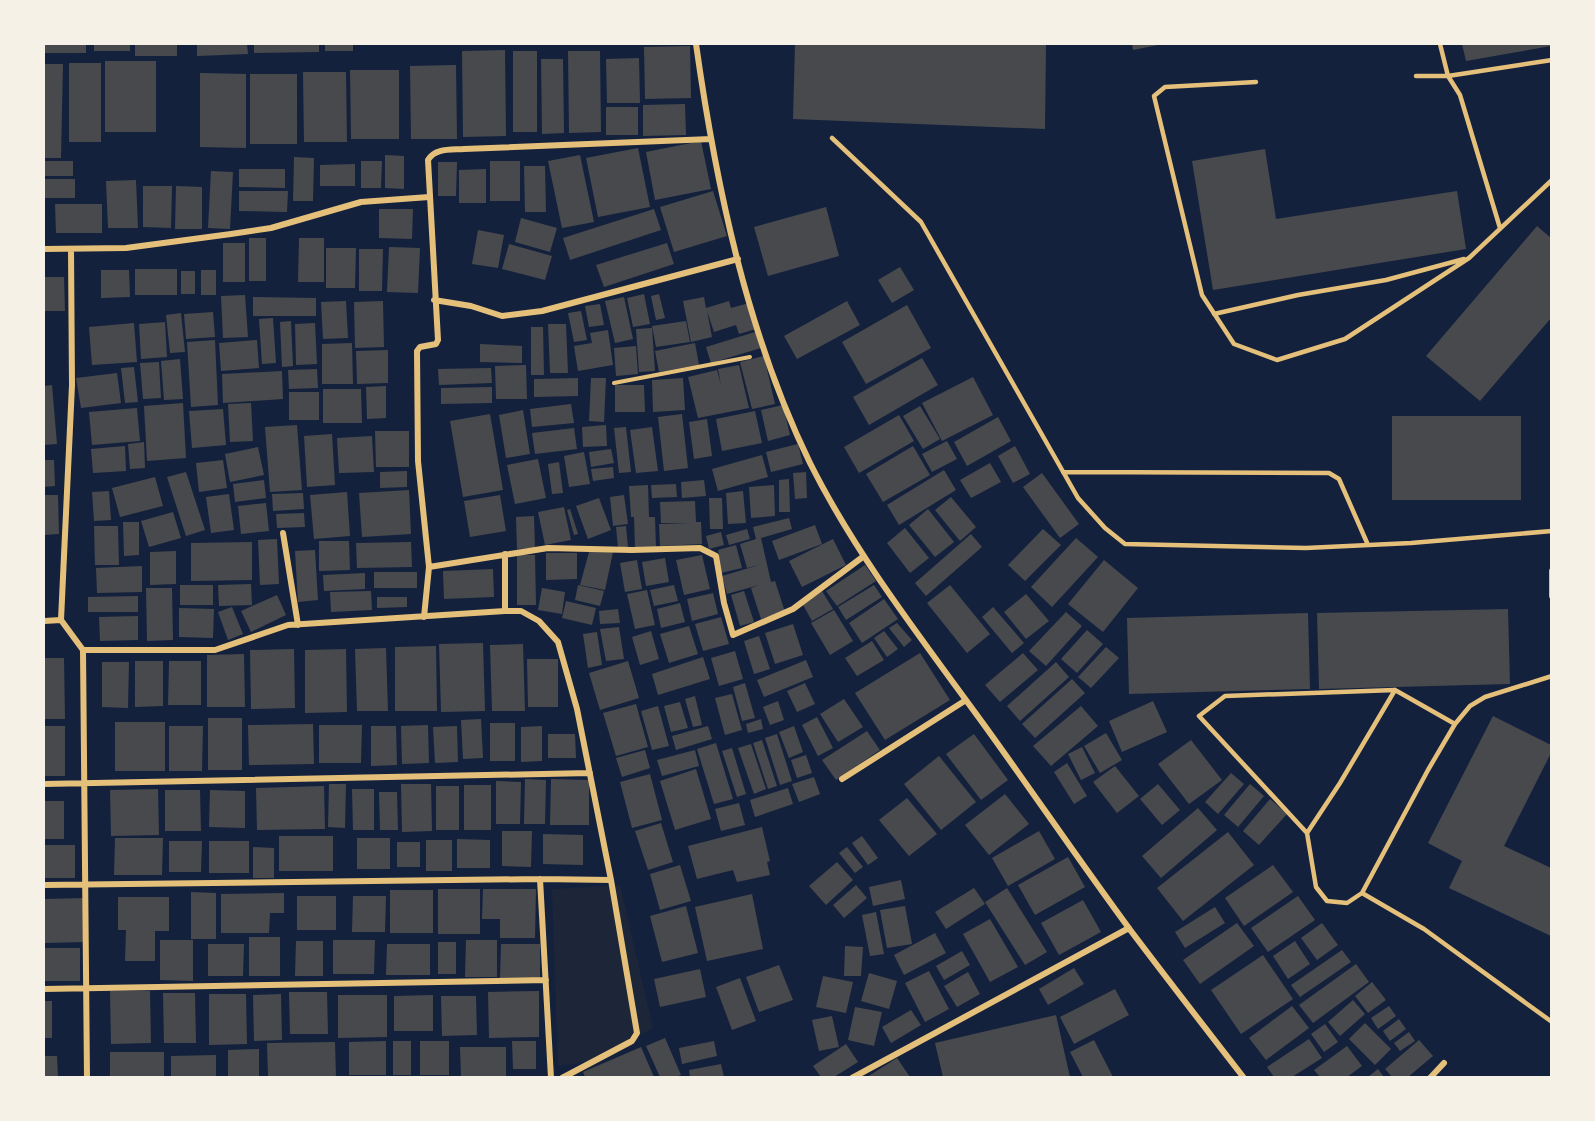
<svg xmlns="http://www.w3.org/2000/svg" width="1595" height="1121" font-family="Karla,sans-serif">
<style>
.green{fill:#1d2539}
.building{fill:#48494c}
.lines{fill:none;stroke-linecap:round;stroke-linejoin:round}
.path{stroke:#e5c07b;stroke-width:4}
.service{stroke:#e5c07b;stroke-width:4.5}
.minor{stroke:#e5c07b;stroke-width:6}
</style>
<rect width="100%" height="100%" fill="#14213d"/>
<path class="green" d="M620 885 653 1028 619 1047 585 1062 558 1066 552 889Z"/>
<path class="building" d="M44 44H86V53H44Z
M94 44H130V51H94Z
M135 44H177V56H135Z
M197 44H247L248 54 197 56Z
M254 44H319V52L254 53Z
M325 44H353V51H325Z
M795 44H1046L1045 129 793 119Z
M1132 44H1158V45L1133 50Z
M1462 44H1551V46L1466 61Z
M690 46 691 98 645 99 644 47Z
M505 50 506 136 463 137 462 51Z
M513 51H537V132H513Z
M568 51H600L601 132 569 133Z
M639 58 640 103H607L606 59Z
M541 59H563L564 133 542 134Z
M105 61H156V132H105Z
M69 63H101V142H69Z
M44 64H63L61 158H44Z
M456 65 457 139H411L410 66Z
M350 70H399V139H351Z
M303 72H346L347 142H304Z
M200 73 246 74V148L200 147Z
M250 74H297V144H250Z
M685 104 686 135 643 136V105Z
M606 107H638V135H606Z
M701 141 711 189 655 200 646 152Z
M638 148 650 207 598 217 586 158Z
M1265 149 1276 219 1457 191 1466 249 1213 290 1192 161Z
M385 155 404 156V189L385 188Z
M580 155 594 222 562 228 548 161Z
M294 157 314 158 313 201H293Z
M44 161H73V176H44Z
M361 161H382L381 188H361Z
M490 161H520V201H490Z
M438 162H457L456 196H438Z
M355 164V186H320V165Z
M524 166H545L546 212H525Z
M239 169H285V188L239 187Z
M486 169V203H459V170Z
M211 171 233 172 230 229 208 228Z
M44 179H75V198H44Z
M136 180 138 228H108L106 181Z
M143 186H172L171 228 143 227Z
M176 186 202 187V229H175Z
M239 191H288L287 212 239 211Z
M713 191 727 236 674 252 660 207Z
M55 204H102V233H56Z
M826 207 839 256 768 276 754 227Z
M379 209H413L412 239 379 238Z
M654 209 661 230 570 260 563 238Z
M521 218 557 228 550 252 515 242Z
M1537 226 1551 238V318L1480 401 1426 356Z
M478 230 504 235 498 268 472 264Z
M249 238H266V281H249Z
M299 238H324V282H298Z
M223 243H245V282H223Z
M667 243 674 264 604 287 596 265Z
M509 244 552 256 545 280 502 269Z
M389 247 420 248 418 293 387 292Z
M326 248H356L355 288H326Z
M359 249H383L382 291H359Z
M900 267 914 290 892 303 878 280Z
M135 269H177V295H135Z
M101 270H129L130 297 101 298Z
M201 270H216V295H201Z
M181 271H195V294H181Z
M44 277H64L65 311H44Z
M644 294 650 324 633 327 627 298Z
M659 294 665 318 656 320 651 296Z
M245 295 248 337 223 338 221 296Z
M253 297 316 298V316H253Z
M624 297 633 339 615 343 605 301Z
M704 297 706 308 729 301 731 308 749 303 756 329 739 334 736 325 714 332 707 311 712 337 691 342 683 301Z
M346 301 348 338 323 339 321 302Z
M383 301 384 347 355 348 354 302Z
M847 301 860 325 797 359 784 336Z
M600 304 604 325 589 327 585 306Z
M907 305 931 348 866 384 842 342Z
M581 311 587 340 574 342 568 313Z
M213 312 215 337 186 339 184 314Z
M181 313 185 352 170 353 166 315Z
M273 318 276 363 262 364 259 319Z
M291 321 293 366 282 367 280 322Z
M686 321 690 342 656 347 652 326Z
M165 322 167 357 141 359 139 324Z
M134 323 137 362 92 365 89 327Z
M315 323 317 364 296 365 295 324Z
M548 324H566L568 373H550Z
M531 327H543L544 375H531Z
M652 328 655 371 639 372 636 329Z
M608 330 613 365 578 371 574 346 592 343 590 333Z
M755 332 761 348 711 363 706 347Z
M215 340 218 405 191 407 187 342Z
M257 340 259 368 221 371 219 343Z
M352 343 353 384H322V344Z
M695 343 699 365 659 372 655 351Z
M480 344 522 346V363L480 362Z
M636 346 638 374 616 376 614 348Z
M388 350V383L357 384 356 351Z
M764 356 775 404 752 409 740 362Z
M922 358 938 385 869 425 853 397Z
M180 359 183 399 164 400 161 361Z
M159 362 161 398 143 399 140 363Z
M526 365 527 399H496L495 366Z
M739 365 749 408 698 418 688 377 717 370 721 385 718 369Z
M134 367 138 402 125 403 121 368Z
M491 368 492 383 439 385 438 369Z
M317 369 318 388 289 389 288 370Z
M282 371 283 399 223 403 222 374Z
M117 373 121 403 81 408 76 378Z
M973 377 993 415 942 441 922 403Z
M578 378V396L534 397V379Z
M591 378H606L604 422 589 421Z
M683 378 685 410 653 412 652 380Z
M52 385 57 444 44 445V386Z
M615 385H644L645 412H615Z
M386 386V418L367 419 366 387Z
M492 387V403L441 404V388Z
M323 389H361L362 423H323Z
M289 392H319V420H289Z
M183 403 186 458 147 461 144 406Z
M251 403 253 441 230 442 228 404Z
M571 404 574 423 532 427 530 409Z
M783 405 790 435 768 441 761 410Z
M920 406 940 439 923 449 903 416Z
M137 408 140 441 92 445 89 412Z
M223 409 226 445 192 448 189 411Z
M523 410 530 454 506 458 499 415Z
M755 411 762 443 722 451 716 419Z
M490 414 503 490 463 497 450 421Z
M682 414 688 468 664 471 658 417Z
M899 415 914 441 859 473 844 447Z
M1392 416H1521V500H1392Z
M998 417 1011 441 967 466 954 442Z
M707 419 712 456 694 459 689 422Z
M297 425 302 490 270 492 265 427Z
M606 425 607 446 583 447 582 427Z
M626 427 631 472 619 473 614 428Z
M652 427 658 471 636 473 630 430Z
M574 428 577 449 535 454 532 433Z
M375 431H409V467H376Z
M332 434 335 485 307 487 304 436Z
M372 436 374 472 339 473 337 438Z
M947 441 957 459 932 472 922 454Z
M144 442 145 468 130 469 128 444Z
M798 444 803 464 771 472 766 452Z
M125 446 126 471 93 473 91 449Z
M913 446 930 475 883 502 866 474Z
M1015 446 1030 474 1013 483 998 456Z
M258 447 264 475 230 482 225 454Z
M611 449 614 463 591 467 589 452Z
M584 452 590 484 569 487 564 456Z
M762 455 768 477 718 491 712 469Z
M538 459 546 498 515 504 507 465Z
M44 460H54L55 486 44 487Z
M223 460 227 488 199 492 196 463Z
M559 462 563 493 552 494 548 464Z
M990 463 1001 482 971 498 960 480Z
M613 467 614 478 593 481 591 469Z
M944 470 956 490 899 525 887 505Z
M407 471V487L380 488V472Z
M186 472 205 530 186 536 167 477Z
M806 472 807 498 795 499 793 473Z
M1042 473 1079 524 1060 538 1023 487Z
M155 477 163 506 120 517 112 488Z
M789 479 790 512H779V480Z
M264 480 266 498 235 502 233 484Z
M704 480 706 496 682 498 681 482Z
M676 484 677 497 652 498 651 485Z
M648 485 649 517H655L656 548 635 549 634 517H631L629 486Z
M774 485 775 516 751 518 749 487Z
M409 490 411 534 362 537 359 493Z
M109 491 111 520 94 521 92 492Z
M743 491 746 523 728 524 726 493Z
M347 492 350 536 314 539 310 495Z
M303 493 304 509 273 511 272 494Z
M229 494 234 530 211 533 206 497Z
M44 495H58L59 534 44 535Z
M500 495 506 531 470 537 464 501Z
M624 495 628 524 613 526 610 497Z
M951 497 976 527 960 541 935 510Z
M599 498 611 530 588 539 576 506Z
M709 498H722L723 529H710Z
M695 501 696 522H701L702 544 660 546 659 524 691 523H661L660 502Z
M266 503 269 531 241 534 238 506Z
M564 507 571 540 545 545 538 512Z
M570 509 578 534 574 535 567 510Z
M928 509 954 542 935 557 909 525Z
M173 512 181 538 149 547 141 521Z
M304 513 305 527 277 528 276 514Z
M534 516 535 548 517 549 516 517Z
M789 518 792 529 761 538 771 582 775 581 785 612 761 619 751 588 759 585 727 594 722 576 759 565 747 568 740 544 756 539 753 527Z
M123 522H139V555L124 556Z
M815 525 822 544 779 560 772 541Z
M94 526H118L119 565H95Z
M626 526 628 547 618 548 616 527Z
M905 528 929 558 910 573 887 543Z
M747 529 750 539 729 545 726 535Z
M1043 529 1061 545 1025 581 1008 565Z
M721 532 724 545 709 549 706 536Z
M971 534 982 547 926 596 915 583Z
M1076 538 1098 557 1052 607 1031 587Z
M277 539 279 584 260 585 258 540Z
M833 539 846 565 802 587 789 561Z
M319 541H349L350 570 319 571Z
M252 542V580L191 581V543Z
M411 542 412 567 357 568 356 543Z
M736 545 742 568 721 573 718 550Z
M315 550 318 600 298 602 295 551Z
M176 551V584L150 585V552Z
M589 552H613L605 590 580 585Z
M546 553H577V579L546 580Z
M517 555H535L536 605H517Z
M702 555 710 589 684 595 676 560Z
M665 558 669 582 646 586 642 562Z
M637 560 642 589 625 592 620 563Z
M1104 560 1138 588 1103 632 1068 604Z
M865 565 876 581 837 606 826 591Z
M142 566V592L97 593 96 568Z
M493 569 494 597 444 599 443 571Z
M374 572H417V588H374Z
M365 573V589L324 591 323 575Z
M251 584 252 605 219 606 218 585Z
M180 585H213V605H180Z
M578 585 604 591 600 606 575 600Z
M674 585 678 601 654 606 650 590Z
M874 585 882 597 846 620 838 607Z
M950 585 990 634 967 653 927 603Z
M146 588H172L173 640 147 641Z
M542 588 565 592 562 614 538 610Z
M647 590 655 625 635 629 627 594Z
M371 591 372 610 331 612 330 592Z
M744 591 754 622 740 626 731 595Z
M822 591 833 609 812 621 802 603Z
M713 593 718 614 692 621 687 599Z
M1026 594 1049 621 1026 639 1004 612Z
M277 595 286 615 251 632 241 611Z
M138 596V612H88V597Z
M377 597H407V607L377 608Z
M884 599 898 619 862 643 849 623Z
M566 601 596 608 592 625 562 618Z
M680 603 685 622 661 628 657 609Z
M232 607 243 634 228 640 218 612Z
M993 607 1024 643 1012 653 982 617Z
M179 608 214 609 213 638 179 637Z
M618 609 620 623 600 624 599 611Z
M1508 609 1510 684 1319 689 1317 613Z
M834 610 853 641 830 655 811 623Z
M1066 612 1082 626 1046 666 1029 651Z
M1308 613 1310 689 1129 694 1127 618Z
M138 616V640L100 641 99 617Z
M721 617 729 644 703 651 695 624Z
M897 623 912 640 904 647 889 628Z
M793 624 803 655 775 664 765 633Z
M689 626 698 654 669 663 660 634Z
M619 627 624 659 606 661 600 629Z
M1087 630 1103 644 1077 673 1061 659Z
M651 631 659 659 640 665 632 637Z
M884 631 898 649 887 657 874 638Z
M597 632 602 665 588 668 583 634Z
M759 636 770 669 754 674 744 641Z
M872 641 884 660 857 676 845 658Z
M483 643 485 711 441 712 439 644Z
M523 644 525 711H492L490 645Z
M436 646 437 711H395V647Z
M1106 647 1119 658 1091 688 1078 677Z
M386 648 388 711H357L355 649Z
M294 649 295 708 251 709 250 650Z
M346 649 347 712 305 713V650Z
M735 651 743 679 719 686 711 658Z
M920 653 950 700 885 740 855 693Z
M1023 653 1038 670 1000 702 985 685Z
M244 654 245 707H207V655Z
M703 657 710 679 658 695 652 674Z
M44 658H64L65 719H44Z
M527 659H558V707H528Z
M806 660 813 677 764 697 757 680Z
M135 661H163V706L135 707Z
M169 661H201V705H168Z
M628 661 639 698 600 710 589 673Z
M102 662H129L128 708 102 707Z
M1056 662 1069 677 1020 721 1007 706Z
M1072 679 1085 693 1035 738 1022 724Z
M745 683 755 718 742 721 733 687Z
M805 683 815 704 797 712 787 691Z
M732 694 742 730 725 735 715 698Z
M695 696 702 725 693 727 685 699Z
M844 699 863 727 838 742 820 714Z
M778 701 784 720 770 725 763 707Z
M1153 701 1167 732 1122 752 1109 721Z
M680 702 688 728 671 732 664 706Z
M636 704 648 747 616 756 603 713Z
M658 706 669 746 652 750 641 711Z
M1081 706 1098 726 1051 766 1033 746Z
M1493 716 1551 745V753L1504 846 1551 868V936L1449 888 1462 861 1428 843Z
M817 717 833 748 818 756 802 725Z
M208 718H242V770H208Z
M481 719 483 758 463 759 461 720Z
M761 719 763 729 748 733 746 724Z
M115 722H165V771H115Z
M490 723H515V761H490Z
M313 724 314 764 249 765 248 725Z
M319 725H362L361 763H319Z
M428 725 429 763 402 764 401 726Z
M44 726H65V776H44Z
M169 726H203L202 771H169Z
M371 726H396L397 765 371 766Z
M457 726 458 762 435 763 433 727Z
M542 726V761L521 762V727Z
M708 726 712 739 676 750 672 736Z
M794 726 803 752 789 758 779 732Z
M867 731 880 750 836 780 822 760Z
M1106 733 1122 760 1100 773 1084 746Z
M548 734H575L576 758H548Z
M777 734 792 781 780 785 765 738Z
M974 734 1008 780 981 800 946 754Z
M762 740 777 786 768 789 753 743Z
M1191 740 1222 780 1189 804 1158 764Z
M716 743 733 799 714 804 697 749Z
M751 744 766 789 754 794 738 748Z
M1082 747 1095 773 1081 780 1068 754Z
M732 748 746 794 737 797 722 751Z
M645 750 650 768 622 777 616 758Z
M695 750 699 766 662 776 657 760Z
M806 755 812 773 797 778 791 760Z
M939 756 976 802 941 830 904 784Z
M1067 763 1087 796 1074 804 1054 772Z
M1115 766 1139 796 1117 813 1093 782Z
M696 769 711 819 675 830 660 781Z
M1231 773 1244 784 1218 814 1205 802Z
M650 774 662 820 632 828 620 782Z
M814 777 820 794 799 802 792 784Z
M525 779 546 780 545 824H524Z
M551 779 589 780V825H550Z
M496 781 521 782 520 824H496Z
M329 784H346L345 828 328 827Z
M401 784H431L432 831 402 832Z
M1158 784 1180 810 1162 825 1140 799Z
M1250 784 1264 796 1238 827 1224 815Z
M464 785H491V830H464Z
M324 786 325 829 257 830 256 788Z
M436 786H459V830H436Z
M788 788 793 804 755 817 750 800Z
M158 789 159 835 111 836 110 790Z
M352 789H374V830H353Z
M165 790H200L201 831H165Z
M210 790 245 791V828L209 827Z
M379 792H397L398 830H380Z
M1005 794 1029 824 989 855 965 825Z
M907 798 937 834 909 856 879 820Z
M1270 799 1287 814 1259 845 1243 831Z
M44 801H64V839H44Z
M739 803 745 825 721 831 715 809Z
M1198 808 1217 830 1161 878 1142 856Z
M661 823 673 862 648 870 635 831Z
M762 827 770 861 767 862 770 875 737 882 733 870 697 879 688 846Z
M502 831H532L531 867 502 866Z
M1039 831 1055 859 1008 886 992 858Z
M1228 832 1254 865 1183 921 1157 888Z
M543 834 583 835V865L543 864Z
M279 836H333V871H279Z
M862 836 878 858 868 865 852 843Z
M115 838H163L162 875H114Z
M357 838H390V869H357Z
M457 839 490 840V868H457Z
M426 840H452V871H426Z
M169 841H202L201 872H169Z
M209 841H249V873H209Z
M397 842H420V867H397Z
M44 845H75V878H44Z
M253 847 274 848V878H253Z
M847 847 863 867 855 873 839 853Z
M1068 857 1085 887 1035 915 1018 885Z
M837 862 853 880 826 905 809 886Z
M680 865 691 901 660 910 650 874Z
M1273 865 1293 892 1244 926 1225 898Z
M901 880 905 899 873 906 869 887Z
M856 885 867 898 844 918 833 905Z
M974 888 985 904 946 929 935 912Z
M1007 888 1047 952 1025 965 985 902Z
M438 889H480V934H438Z
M483 889H536L535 938H500V919H482Z
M390 890H433V933H390Z
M191 892 216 893V939H191Z
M284 893V913H270L269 933H221V894Z
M752 894 763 949 707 961 695 907Z
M297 896H336V930H297Z
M353 896H386L385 932H352Z
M1298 896 1315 920 1268 952 1251 928Z
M118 897H169V931H155V961H125L126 930H118Z
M85 898V942L44 943V899Z
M1083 900 1101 932 1059 955 1041 923Z
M686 906 698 953 662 962 650 916Z
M905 906 912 944 887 948 880 910Z
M1215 907 1225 923 1185 948 1175 932Z
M876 912 884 954 870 956 862 915Z
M990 919 1018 967 990 982 963 934Z
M1237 923 1254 946 1200 984 1183 960Z
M1322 923 1338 945 1317 960 1301 938Z
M935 933 946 953 904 975 894 955Z
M249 937H280V976H249Z
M160 940H193V981L160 980Z
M333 940H375L374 974H333Z
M466 940H497V977H465Z
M296 941H323V976H295Z
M1295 941 1310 964 1288 979 1273 956Z
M438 942H456V974H438Z
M208 944H244L243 976H208Z
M387 944H430V975H386Z
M501 944H540V979L500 978Z
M845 946 863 947 861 976H844Z
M44 948H80V981H44Z
M1342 950 1351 962 1300 997 1291 985Z
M962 951 970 965 944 980 936 966Z
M1263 955 1293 999 1241 1034 1211 990Z
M1356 964 1369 982 1313 1023 1299 1005Z
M779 965 793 1000 759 1012 746 977Z
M1074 968 1084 984 1048 1005 1039 989Z
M700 969 706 997 660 1007 654 979Z
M929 971 949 1009 925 1022 905 983Z
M968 972 980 994 957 1007 944 986Z
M869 973 897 981 889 1009 861 1001Z
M823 976 853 982 846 1013 816 1007Z
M740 978 756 1021 732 1030 716 987Z
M1372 982 1386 1000 1368 1013 1355 996Z
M1115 989 1129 1015 1074 1044 1060 1017Z
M110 991H150L151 1043 111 1044Z
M539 991V1037L489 1038 488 992Z
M289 992H327L328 1034H290Z
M163 993H195L196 1043H164Z
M209 994H246L247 1044 209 1045Z
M281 994 282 1040 254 1041 253 995Z
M338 995H387V1037L338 1038Z
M433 995V1031H394V996Z
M441 996H476L477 1035 442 1036Z
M1353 1000 1365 1014 1340 1036 1328 1022Z
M44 1001H52V1038H44Z
M1292 1006 1309 1028 1266 1060 1249 1038Z
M1389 1006 1396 1016 1378 1029 1371 1018Z
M855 1007 882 1012 874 1046 848 1040Z
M911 1010 921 1025 891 1043 882 1027Z
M1056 1015 1070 1077H943L935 1043Z
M832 1016 839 1047 819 1051 812 1020Z
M1399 1019 1406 1029 1390 1041 1383 1031Z
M1365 1023 1391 1049 1375 1065 1349 1039Z
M1325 1024 1338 1042 1324 1052 1311 1034Z
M1409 1032 1415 1041 1400 1051 1394 1043Z
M665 1038 681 1075 675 1077H660L646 1046Z
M1309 1039 1322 1058 1292 1077H1274L1267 1067Z
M1094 1040 1113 1077H1083L1070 1052Z
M1419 1040 1433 1056 1408 1077H1392L1385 1069Z
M386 1041V1075H349V1042Z
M393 1041H411V1075H393Z
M420 1041H449V1075H420Z
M512 1041H536V1069H513Z
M714 1041 717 1056 682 1064 679 1048Z
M335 1042 336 1077H268L267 1043Z
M846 1044 858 1062 834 1077H821L813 1066Z
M1347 1046 1362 1066 1347 1077H1320L1314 1070Z
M460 1047H506V1077H461Z
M641 1047 654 1077H585L583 1072Z
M259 1049V1077H228V1050Z
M110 1052H164V1077H110Z
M216 1055V1077H171V1056Z
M44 1056H57L58 1077H44Z
M897 1058 910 1077H867Z
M721 1064 724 1077H690L689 1070Z
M1378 1069 1384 1077H1368Z"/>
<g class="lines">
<path class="path" d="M614 383 750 357"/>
<path class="service" d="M1416 76H1448L1440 44
M1256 82 1165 87 1154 96 1202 295 1234 344 1277 360 1345 339 1469 258 1552 180
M832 138 921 222 1078 498 1105 528 1125 544 1306 548 1411 543 1552 531
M1500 228 1460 95 1448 76 1552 60
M1214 314 1298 295 1386 280 1464 259
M1063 472 1329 473 1339 479 1368 545
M1455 724 1395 690 1225 696 1199 716 1307 833 1316 887 1327 901 1347 903 1362 893 1428 770 1455 724 1470 706 1485 697 1552 676
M1307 833 1340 783 1395 690
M1362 893 1424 929 1552 1022"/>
<path class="minor" d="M696 44C716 185 747 334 810 463 856 555 921 638 982 722 1032 791 1080 862 1131 931 1168 980 1206 1029 1244 1078
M44 249 126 248 231 234 271 228 361 202 429 197
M434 300 471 306 502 316 542 311 738 259
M283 533 298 625
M505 554V611
M429 567 548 548 632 550 700 548 716 556 724 603 733 635 793 609 864 556
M1552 571V596
M424 617 429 567 418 461 417 351 420 347 436 344 438 340 428 160C435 148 450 150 464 149L711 139
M61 620 72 385 71 249
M44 621 61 620 83 650
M83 650H215L288 625 505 611H521L539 621 558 642 577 709 611 880 637 1033 632 1041 562 1078
M83 650 87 1078
M842 779 966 700
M44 784 590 773
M540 879 551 1078
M44 885 540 879 611 880
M44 989 546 980
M852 1078 1129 928
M1430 1078 1444 1063"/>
</g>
<rect width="1595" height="1121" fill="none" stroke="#f6f1e7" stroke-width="90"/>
</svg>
